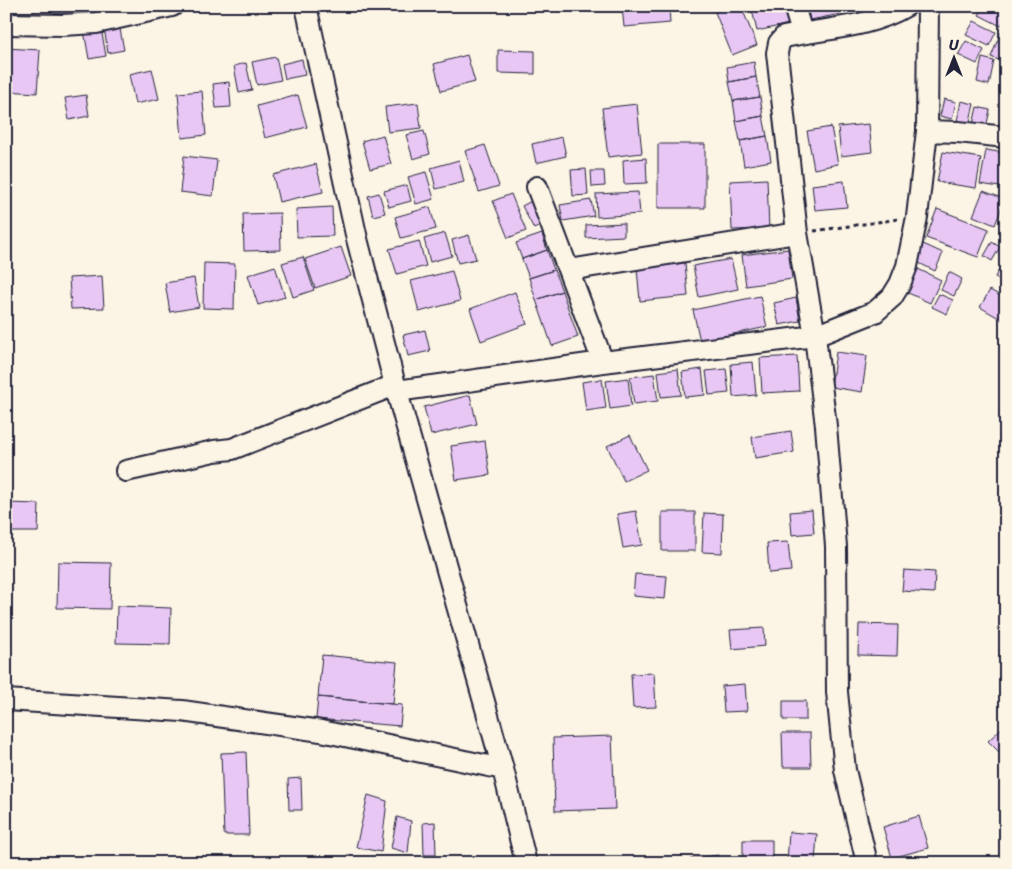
<svg xmlns="http://www.w3.org/2000/svg" width="1012" height="869" font-family="Sriracha,sans-serif">
<style>
.building{fill:#e8c7f4;stroke:#22223b}
.lines{fill:none;stroke-linecap:round;stroke-linejoin:round}
.minor-casing{stroke:#22223b;stroke-width:24}
.path{stroke:#22223b;stroke-width:3;stroke-dasharray:4 4;stroke-linecap:butt}
.minor{stroke:#fcf5e5;stroke-width:20}
</style>
<rect width="100%" height="100%" fill="#fcf5e5"/>
<filter id="ink" filterUnits="userSpaceOnUse"><feTurbulence type="fractalNoise" baseFrequency=".02" numOctaves="2"/><feDisplacementMap in="SourceGraphic" scale="10" xChannelSelector="R" yChannelSelector="G"/><feConvolveMatrix kernelMatrix="1 2 1 2 8 2 1 2 1" color-interpolation-filters="sRGB"/></filter>
<g filter="url(#ink)">
<path class="building" d="M622 6H669L670 23 624 27Z
M729 6H741L757 45 732 55 715 12Z
M767 6H784L789 24 757 31 752 10Z
M807 6H839L841 14 810 20Z
M984 6H1006V16L1001 26 979 15Z
M974 21 996 32 989 46 966 35Z
M119 24 124 50 108 53 104 27Z
M101 28 106 56 89 59 84 31Z
M1001 32 1006 34V63L991 57Z
M966 41 984 50 977 64 958 55Z
M6 48 40 50 37 93 6 91Z
M498 50 535 51V74L498 73Z
M467 55 475 82 441 91 434 64Z
M276 57 281 80 257 85 252 62Z
M982 58 994 61 989 85 977 82Z
M302 59 305 75 285 79 282 64Z
M754 62 756 77 729 82 727 67Z
M246 63 252 90 239 93 234 66Z
M152 69 159 99 135 104 129 74Z
M756 77 760 97 733 101 729 82Z
M229 82 231 107 216 108 213 84Z
M202 91 206 135 182 138 178 93Z
M86 95 89 116 69 120 65 98Z
M298 95 307 127 265 138 257 106Z
M760 97 763 116 736 121 733 101Z
M944 99 956 102 952 119 940 116Z
M961 101 974 104 968 129 956 126Z
M418 103 421 128 388 132 385 107Z
M637 104 642 153 608 157 602 108Z
M977 107 990 110 985 132 972 129Z
M763 116 767 136 740 141 736 121Z
M869 124 872 152 841 156 838 127Z
M831 127 838 164 814 169 807 131Z
M424 131 430 154 413 159 406 135Z
M383 135 391 164 370 169 362 141Z
M767 136 771 161 744 166 740 141Z
M562 137 566 156 536 163 532 144Z
M658 144H705V208H658Z
M485 145 499 186 479 192 465 151Z
M986 150 1006 153V188L980 184Z
M943 152 981 158 976 188 937 182Z
M184 156 217 160 213 196 180 192Z
M646 158 647 183 624 184 623 160Z
M459 160 464 182 436 189 431 168Z
M316 164 323 192 279 202 273 175Z
M586 169 588 195 573 196 571 170Z
M591 171H604L605 186 592 187Z
M426 172 434 199 416 204 408 177Z
M767 179 769 229 732 230 730 181Z
M844 181 847 207 815 210 812 185Z
M407 185 411 201 389 207 384 191Z
M983 191 1005 199 995 225 973 216Z
M638 192 640 214 597 217 596 194Z
M379 193 385 213 373 216 368 196Z
M511 194 526 231 508 238 493 201Z
M537 198 549 221 534 229 522 206Z
M591 200 594 216 563 221 560 205Z
M332 207 333 236 297 237 296 209Z
M430 207 436 229 401 238 395 217Z
M937 209 989 229 978 257 926 238Z
M280 213 281 250 244 251 243 214Z
M624 223V236L586 238V225Z
M445 233 452 256 430 262 424 239Z
M542 234 547 250 522 259 516 243Z
M469 235 476 259 458 263 452 240Z
M419 241 426 266 397 274 389 249Z
M992 242 1000 247 992 261 984 256Z
M921 243 943 253 935 271 913 260Z
M341 247 351 276 315 288 305 259Z
M788 249 792 279 746 286 742 255Z
M547 250 554 270 529 278 522 259Z
M303 257 314 290 293 297 282 263Z
M731 259 738 289 699 297 693 266Z
M1004 261 1006 262V283L995 277Z
M204 263 235 264 234 309 203 308Z
M685 263 688 296 640 301 637 269Z
M275 266 285 297 258 305 248 275Z
M918 269 941 280 930 303 906 292Z
M554 270 562 291 536 300 529 278Z
M452 271 460 301 419 312 411 281Z
M949 272 962 279 954 296 941 290Z
M102 276 104 308 71 309 69 278Z
M194 278 199 307 170 312 165 283Z
M990 290 1006 299 1004 321 980 307Z
M562 291 578 337 552 346 536 300Z
M515 292 527 324 481 341 470 309Z
M939 294 953 300 947 314 932 307Z
M760 296 767 327 700 341 693 310Z
M796 298 800 321 779 325 774 303Z
M425 330 430 351 408 356 403 335Z
M836 352 867 356 862 392 831 387Z
M797 356 799 391 762 393 760 358Z
M753 362 756 395 733 397 731 364Z
M678 369 681 395 661 397 658 372Z
M702 369 705 395 685 397 682 372Z
M726 369 729 393 709 395 706 371Z
M654 374 658 401 634 404 630 377Z
M628 378 631 406 610 409 606 381Z
M602 379 606 408 586 411 582 382Z
M470 395 477 424 431 435 424 407Z
M791 431 794 452 755 458 752 437Z
M630 435 647 470 624 481 607 446Z
M485 441 490 475 456 480 451 446Z
M6 503 39 504 38 532H6Z
M812 510 814 533 792 535 790 512Z
M636 511 642 545 623 548 617 514Z
M662 512H695V551H662Z
M704 513 723 514 722 553 702 552Z
M788 542 791 571 769 573 767 543Z
M58 562 111 563 110 609 57 608Z
M904 570 935 572 934 593 902 591Z
M635 574 667 576 665 599 633 596Z
M117 606 171 608 170 644 116 643Z
M859 624 898 625 897 656 858 655Z
M764 628 765 646 732 649 730 630Z
M322 655 397 662 393 704 318 697Z
M654 673 656 707 633 708 631 674Z
M745 684 747 711 724 712 722 686Z
M318 697 402 705 400 726 316 719Z
M783 701H806V720H783Z
M1006 724V759L988 741Z
M782 733H810L811 767H783Z
M612 736 615 809 555 811 553 738Z
M246 752 249 835H224L221 753Z
M301 778 302 810H289L288 779Z
M368 795 387 801 381 852 356 847Z
M919 816 928 848 892 858 883 827Z
M397 817 411 821 408 853 391 848Z
M435 822 436 855H424L423 823Z
M789 832 817 834 815 863H787Z
M743 840H772V860H743Z
M719 855 720 863H691L690 859Z
M303 858 334 862V863H302Z
M371 860V863H334V862Z"/>
<g class="lines">
<g class="minor-casing">
<path id="minor" d="M306 6 357 239 395 385 503 769
M794 6 802 33
M6 24 63 25 96 23 172 6
M927 131 958 132 1006 137
M537 187 603 362
M569 270 797 233
M397 391 603 362 815 336 875 312 892 297 900 284 907 266 917 217 927 131 928 6
M126 471 214 451 232 449 395 385
M6 700 182 711 321 731 503 769 526 863
M867 863 845 770 837 692 836 546 826 426 815 336 797 233 777 53 779 43 784 37C826 28 869 28 906 6"/>
</g>
<path class="path" d="M814 231 899 219"/>
<use href="#minor" class="minor"/>
</g>
</g>
<rect width="1012" height="869" fill="none" stroke="#fcf5e5" stroke-width="25"/>
<rect x="12" y="12" width="987" height="844" fill="none" stroke="#22223b" stroke-width="2" filter="url(#ink)"/>
<g transform="translate(954 58)" stroke="#fcf5e5" stroke-width="4" paint-order="stroke">
<path d="M0-4L9 19L0 12L-9 19Z" fill="#22223b"/>
<text y="-8" font-size="14" font-weight="bold" text-anchor="middle" fill="#22223b">U</text>
</g>
</svg>
